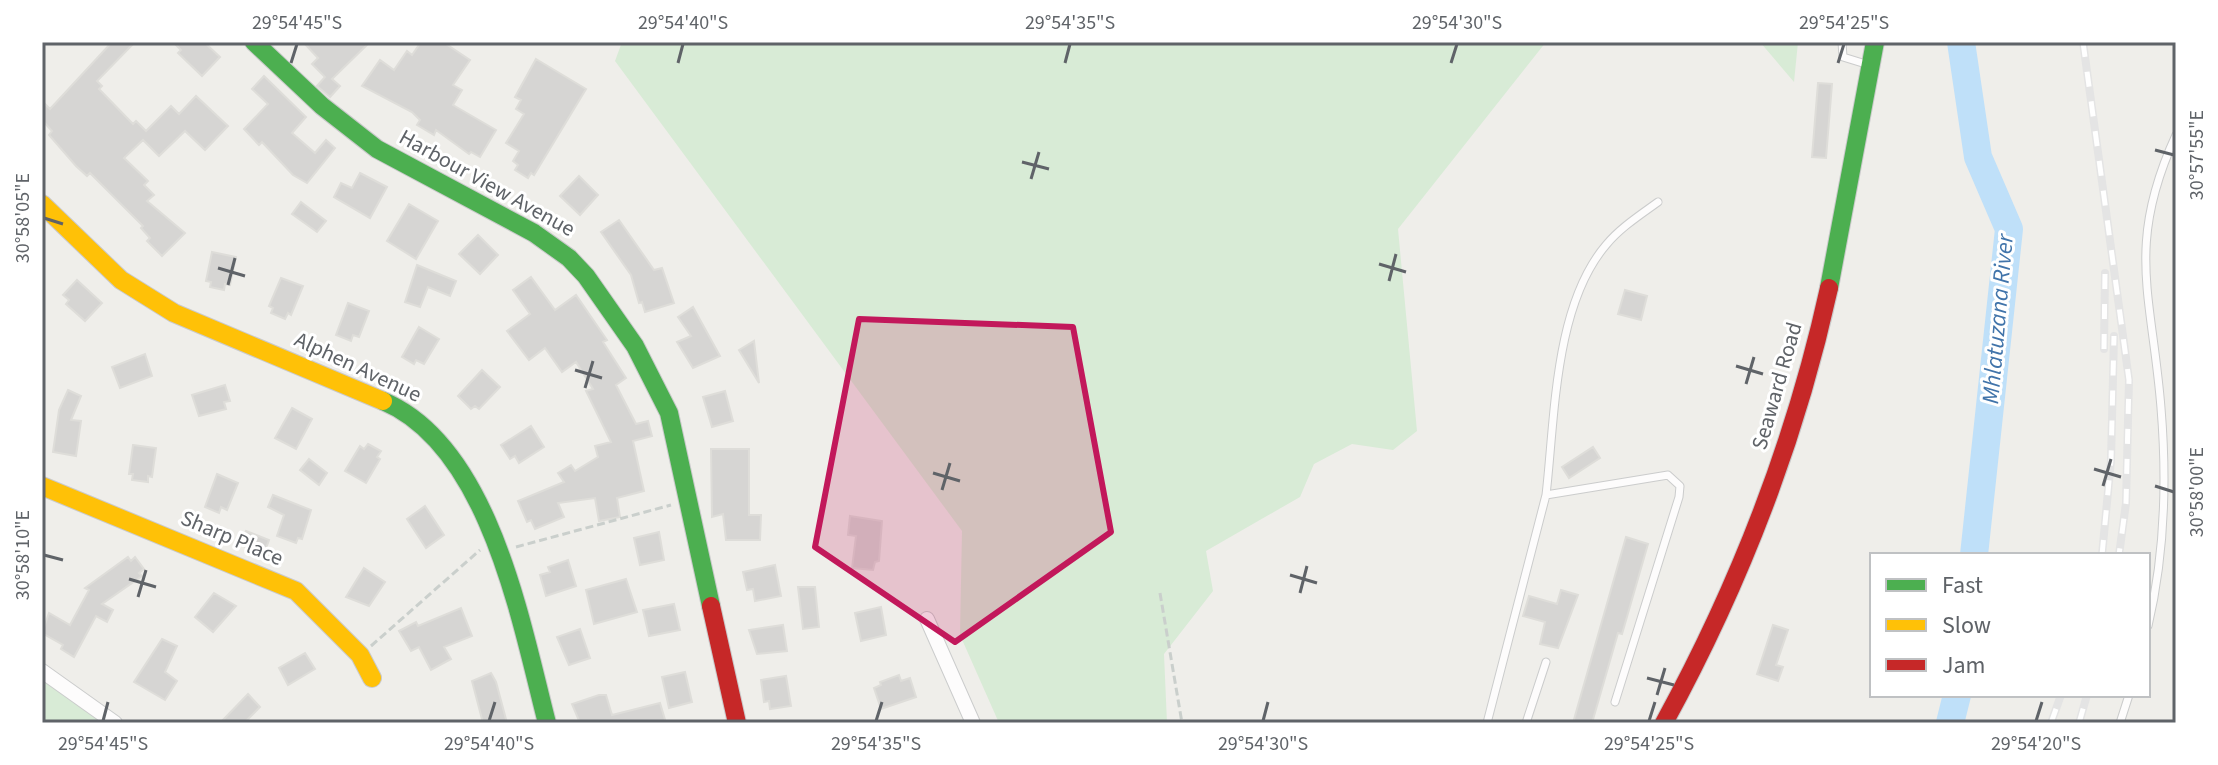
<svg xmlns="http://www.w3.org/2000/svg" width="2218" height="765" font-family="'Source Sans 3',sans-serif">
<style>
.green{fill:#d8ebd6}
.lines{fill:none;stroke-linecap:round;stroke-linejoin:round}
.river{stroke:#bfe0f9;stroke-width:28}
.building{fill:#d6d5d3;stroke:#deddd9;stroke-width:2}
.lane-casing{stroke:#cbcccc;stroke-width:9}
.street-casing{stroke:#cbcccc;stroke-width:16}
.fast-casing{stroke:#cacacb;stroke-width:20}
.slow-casing{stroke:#cacacb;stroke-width:20}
.jam-casing{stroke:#cacacb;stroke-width:20}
.path{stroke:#cacfcc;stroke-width:3;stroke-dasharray:8 4;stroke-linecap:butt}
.lane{stroke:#fdfcfc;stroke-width:7}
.street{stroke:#fdfcfc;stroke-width:14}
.fast{stroke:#4caf50;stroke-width:18}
.slow{stroke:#ffc107;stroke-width:18}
.jam{stroke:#c62828;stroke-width:18}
.rail-casing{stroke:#e4e4e4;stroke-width:8}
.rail{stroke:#fff;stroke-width:5;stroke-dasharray:15;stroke-linecap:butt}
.marked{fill:#c2185b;fill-opacity:0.2;stroke:#c2185b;stroke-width:6;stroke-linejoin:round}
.ticks{fill:none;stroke:#5f6368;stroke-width:3}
.labels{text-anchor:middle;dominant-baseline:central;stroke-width:6;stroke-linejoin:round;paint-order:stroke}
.street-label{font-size:22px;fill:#5f6368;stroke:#fff}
.water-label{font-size:24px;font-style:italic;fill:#4174aa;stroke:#fff}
.neatline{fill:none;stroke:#5f6368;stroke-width:3}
.ticks-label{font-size:20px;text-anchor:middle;fill:#5f6368}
</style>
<rect width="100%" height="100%" fill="#efeeea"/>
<path class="green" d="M622 42H1546L1398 229 1417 431 1393 450 1352 444 1314 464 1300 497 1206 551 1213 591 1164 654 1167 723H999L960 635 962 531 615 61Z
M1760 42H1798L1794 82Z
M42 680 103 723H42Z"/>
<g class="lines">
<path class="river" d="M1961 42 1978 157 2009 229 1974 555
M1950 723 1957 695"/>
</g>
<path class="building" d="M112 42H135L97 81 102 86 99 89 133 124 136 121 146 131 171 106 179 114 196 96 228 126 205 150 185 131 159 156 143 140 124 158 148 181 144 185 154 195 147 201 185 233 162 256 147 241 150 238 141 228 143 226 90 173 87 176 76 166 49 135 52 131 42 120V101L50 109Z
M173 42H204L220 57 202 76 178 53 181 50Z
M303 42H370L332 79 340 86 330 97 317 86 325 77 312 64 318 58Z
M421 42H443L470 60 453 85 462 90 453 105 496 130 480 157 471 152 469 154 436 130 434 135 417 125 420 120 412 112 362 86 380 60 394 70 407 51 412 55Z
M536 59 586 89 534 175 531 173 528 178 515 170 518 165 513 161 519 151 506 143 524 114 516 109 521 100 515 97Z
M264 76 306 117 292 133 315 153 326 140 335 148 307 183 293 175 262 142 259 145 244 129 268 104 252 89Z
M1818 83 1832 84 1826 158 1812 157Z
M360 173 387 187 370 218 334 197 341 183 352 188Z
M579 176 598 195 580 215 560 196Z
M301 202 326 221 317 232 292 214Z
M409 204 438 221 416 259 387 241Z
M619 220 654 270 662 268 674 303 645 312 642 302 639 303 631 275 601 232Z
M478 235 498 255 480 274 459 254Z
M212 252 236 257 230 285 225 284 224 290 210 287 211 282 206 281Z
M417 265 456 281 450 296 428 287 420 307 405 302Z
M531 277 555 310 576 295 607 340 603 342 626 378 616 385 636 424 648 421 652 436 633 441 644 491 617 498 620 517 599 521 595 498 558 503 564 517 535 529 531 520 527 522 518 501 564 482 558 473 571 465 575 471 598 457 595 446 611 442 586 391 593 389 576 362 562 372 545 348 529 360 507 331 530 314 513 290Z
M281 278 303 286 291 315 288 313 285 319 271 313 273 308 269 306Z
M77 280 102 303 85 321 66 304 69 300 63 295Z
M1625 290 1647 296 1641 320 1618 314Z
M348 303 369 311 359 337 353 335 351 341 336 335Z
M693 307 720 356 693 368 677 342 691 336 678 317Z
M419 327 439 339 424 364 416 360 414 364 402 357Z
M754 341 759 383 739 350Z
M145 354 152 376 120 388 112 367Z
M482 370 500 387 479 409 475 406 471 409 458 396Z
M225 385 230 401 224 402 226 409 199 416 192 395Z
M68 390 81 396 71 420 81 421 76 456 53 452 59 410Z
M725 391 733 421 712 427 703 397Z
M292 408 312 419 296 449 275 438Z
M531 426 544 447 519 463 515 456 510 459 501 445Z
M368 444 381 451 377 457 380 459 366 483 345 471 360 446 364 449Z
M133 445 156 448 152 477 148 476V482L132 480 133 474H129Z
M1593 447 1600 458 1569 478 1562 467Z
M711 449H749V515H761L760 540H726L723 514 712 517Z
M309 459 327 473 319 485 300 470Z
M217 474 238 483 227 510 221 507 219 513 205 507Z
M273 495 311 510 302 539 298 538 296 543 277 536 284 515 268 507Z
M425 506 444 535 426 548 407 519Z
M850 516 882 521 879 561 875 562 873 570 852 568 856 536 848 535Z
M246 531 269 540 264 554 241 545Z
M659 532 664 560 640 565 634 538Z
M1626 537 1648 544 1622 634 1618 633 1592 723H1573Z
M128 557 131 561 135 557 144 569 139 573 142 576 102 604 113 610 107 622 96 616 74 657 61 649 63 645 42 633 49 613 70 625 89 590 85 588Z
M568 560 576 586 546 596 540 575 550 572 548 567Z
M775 565 781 596 755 601 753 589 747 590 743 572Z
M364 568 385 582 369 606 346 597Z
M626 579 637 612 594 624 586 590Z
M798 587H815L819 627 803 629Z
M1561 590 1578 595 1558 648 1540 644 1545 622 1523 616 1529 596 1557 604Z
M214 593 236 606 213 632 195 617Z
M674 604 680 630 649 636 643 610Z
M881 607 886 635 861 641 855 613Z
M461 608 472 636 444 647 451 659 431 670 419 647 411 651 399 631 416 622 418 626Z
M783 625 787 651 757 654 749 630Z
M1773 625 1788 630 1776 665 1783 667 1778 681 1757 674Z
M580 629 590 658 569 665 557 637Z
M162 639 177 646 165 672 177 681 165 700 134 682Z
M305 653 315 669 288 685 279 668Z
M685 672 692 702 669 708 662 677Z
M491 673 496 682 507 723H483L472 681Z
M899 675 901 681 910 678 916 697 881 709 874 688 881 685 880 682Z
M786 676 791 706 770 709 769 701 764 702 761 680Z
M248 694 260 707 244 723H220Z
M599 695H606L612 715 660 703 666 723H580L572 704Z"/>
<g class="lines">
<g class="lane-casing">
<path id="lane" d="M1842 42 1843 57 1869 65
M1546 495C1555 418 1554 306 1606 245 1620 228 1640 215 1658 202
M2148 626C2165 554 2167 481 2161 408 2152 295 2125 246 2176 135
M1487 723 1546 495 1668 475 1680 486 1679 497 1615 702
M1526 723 1546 662
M2120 723 2129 695"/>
</g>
<g class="street-casing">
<path id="street" d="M927 619 973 723
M42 671 115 723"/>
</g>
<g class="fast-casing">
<path id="fast" d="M254 42 322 106 377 149 534 233 569 258 586 276 635 346 669 413 711 606
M1829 288 1875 42
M383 401C490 446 521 623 547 723"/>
</g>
<g class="slow-casing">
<path id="slow" d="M42 204 121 280 174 313 383 401
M42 486 296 591 360 655 372 678"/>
</g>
<g class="jam-casing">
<path id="jam" d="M711 606 737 723
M1664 723C1740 584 1795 443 1829 288"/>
</g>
<path class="path" d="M516 547 671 505
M1160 593 1182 723
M371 646 480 550"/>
<use href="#lane" class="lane"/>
<use href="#street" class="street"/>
<use href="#fast" class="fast"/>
<use href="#slow" class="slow"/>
<use href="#jam" class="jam"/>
<g class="rail-casing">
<path id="rail" d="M2083 42 2129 380 2126 503 2119 555
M2104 349 2105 273
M2102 555 2111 460 2114 336
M2051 723 2061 695
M2079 723 2087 695"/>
</g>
<use href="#rail" class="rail"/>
</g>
<path class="marked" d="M859 319 1073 327 1111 532 955 642 815 547Z"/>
<path class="ticks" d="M291 63 297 44M678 63 683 44M1065 63 1070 44M1451 63 1457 44M1838 63 1844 44M2155 150 2174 155M1022 162 1049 169M1031 179 1039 152M44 218 63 224M1379 264 1406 272M218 268 245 276M1389 281 1396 254M228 285 235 258M1736 366 1763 374M575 370 602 378M1746 384 1754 357M585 388 593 361M2094 469 2121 477M933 473 960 481M2103 486 2111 459M2155 486 2174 492M942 490 950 463M44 555 63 560M1290 575 1317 583M129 579 156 587M1300 593 1307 566M138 597 146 570M1647 678 1674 685M1657 695 1665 668M103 721 108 702M489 721 495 702M876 721 882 702M1263 721 1268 702M1649 721 1655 702M2036 721 2042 702"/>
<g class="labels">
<g class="street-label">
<text transform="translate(487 183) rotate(29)">Harbour View Avenue</text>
<text transform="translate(358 367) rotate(25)">Alphen Avenue</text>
<text transform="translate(1777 386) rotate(-74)">Seaward Road</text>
<text transform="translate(232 538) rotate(23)">Sharp Place</text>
</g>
<g class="water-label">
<text transform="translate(1998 319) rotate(-85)">Mhlatuzana River</text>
</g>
</g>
<rect width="2218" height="765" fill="none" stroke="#ffffff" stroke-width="88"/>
<rect x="1870" y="553" width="280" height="144" fill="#ffffff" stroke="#bfc1c3" stroke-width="2"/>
<rect x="1886" y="579" width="40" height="12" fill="#4caf50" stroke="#bfc1c3" stroke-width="2"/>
<text x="1942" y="593" font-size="24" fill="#5f6368">Fast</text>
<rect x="1886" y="619" width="40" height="12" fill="#ffc107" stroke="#bfc1c3" stroke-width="2"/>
<text x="1942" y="633" font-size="24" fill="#5f6368">Slow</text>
<rect x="1886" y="659" width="40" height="12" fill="#c62828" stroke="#bfc1c3" stroke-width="2"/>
<text x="1942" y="673" font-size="24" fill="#5f6368">Jam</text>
<rect x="44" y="44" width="2130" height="677" class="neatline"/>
<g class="ticks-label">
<text x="297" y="29">29°54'45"S</text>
<text x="683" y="29">29°54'40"S</text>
<text x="1070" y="29">29°54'35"S</text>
<text x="1457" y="29">29°54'30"S</text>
<text x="1844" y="29">29°54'25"S</text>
<text transform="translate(2196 155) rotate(-90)" y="7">30°57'55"E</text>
<text transform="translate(22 218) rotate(-90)" y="7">30°58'05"E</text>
<text transform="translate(2196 492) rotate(-90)" y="7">30°58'00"E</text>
<text transform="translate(22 555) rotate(-90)" y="7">30°58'10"E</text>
<text x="103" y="750">29°54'45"S</text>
<text x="489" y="750">29°54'40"S</text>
<text x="876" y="750">29°54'35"S</text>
<text x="1263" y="750">29°54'30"S</text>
<text x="1649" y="750">29°54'25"S</text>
<text x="2036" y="750">29°54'20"S</text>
</g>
</svg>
